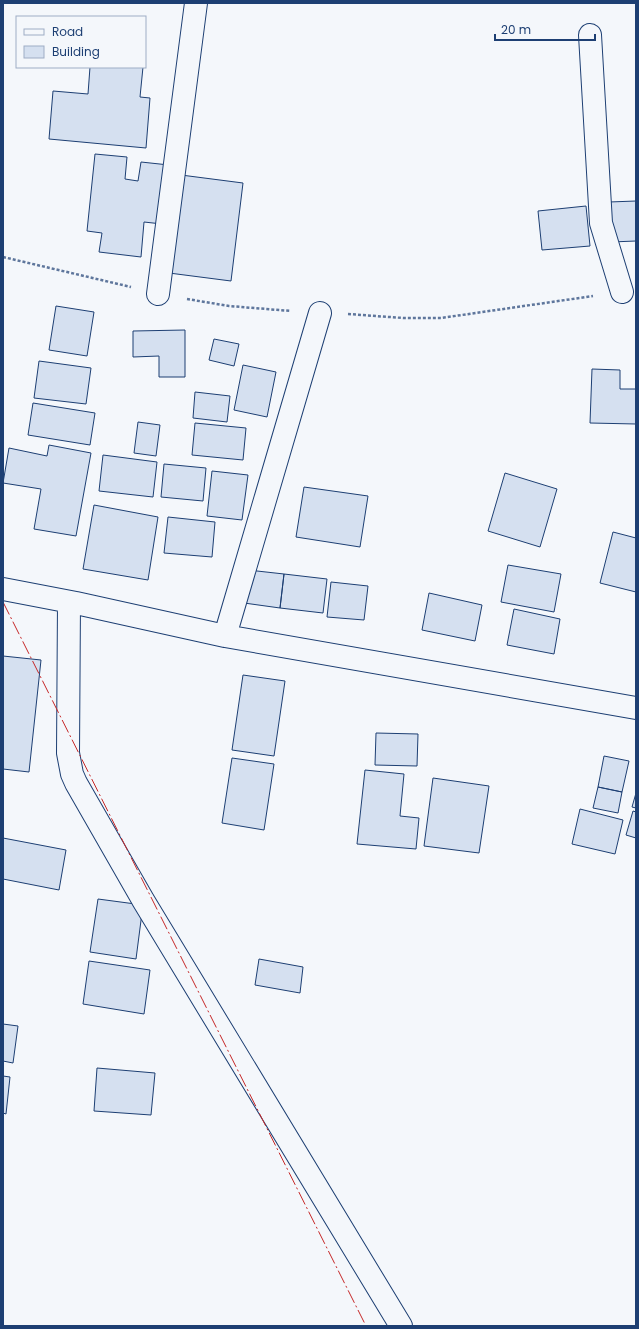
<svg xmlns="http://www.w3.org/2000/svg" width="639" height="1329" font-family="Poppins,sans-serif">
<style>
.building{fill:#d5e0f0;stroke:#1d3f73}
.lines{fill:none;stroke-linecap:round;stroke-linejoin:round}
.street-casing{stroke:#1d3f73;stroke-width:24}
.path{stroke:#5e769c;stroke-width:2.5;stroke-dasharray:3 2;stroke-linecap:butt}
.street{stroke:#f4f7fb;stroke-width:22}
.power{stroke:#c62828;stroke-width:1;stroke-dasharray:14 3 2 3;stroke-linecap:butt}
</style>
<rect width="100%" height="100%" fill="#f4f7fb"/>
<path class="building" d="M90 67H143L140 97 150 98 146 148 49 139 53 91 88 94Z
M95 154 127 157 125 179 138 181 141 162 169 165 162 224 144 222 141 257 99 252 102 233 87 231Z
M181 175 243 183 231 281 169 273Z
M636 201V241L611 242 609 202Z
M586 206 590 246 542 250 538 211Z
M56 306 94 312 87 356 49 350Z
M185 330V377H159V356L133 357V331Z
M214 339 239 344 234 366 209 360Z
M39 361 91 368 86 404 34 398Z
M243 365 276 372 267 417 234 410Z
M592 369 620 370V389H636V424L590 423Z
M195 392 230 396 227 422 193 418Z
M33 403 95 413 90 445 28 435Z
M138 422 160 425 156 456 134 453Z
M195 423 246 428 243 460 192 455Z
M49 445 91 453 76 536 34 529 41 489 3 483 9 448 47 456Z
M103 455 157 462 153 497 99 491Z
M164 464 206 468 203 501 161 497Z
M212 471 248 475 242 520 207 516Z
M505 473 557 489 540 547 488 531Z
M304 487 368 496 360 547 296 537Z
M94 505 158 517 148 580 83 569Z
M168 517 215 522 212 557 164 553Z
M613 532 636 538V592L600 583Z
M508 565 561 574 554 612 501 602Z
M248 570 284 574 280 608 244 603Z
M284 574 327 579 323 613 280 608Z
M331 582 368 586 364 620 327 617Z
M429 593 482 605 475 641 422 630Z
M514 609 560 619 554 654 507 645Z
M3 656 41 660 29 772 3 769Z
M243 675 285 681 274 756 232 750Z
M376 733 418 734 417 766 375 765Z
M604 756 629 761 622 792 598 787Z
M232 758 274 764 264 830 222 823Z
M365 770 404 774 400 816 419 818 416 849 357 844Z
M433 778 489 786 479 853 424 846Z
M598 787 622 792 618 813 593 808Z
M636 793V808L632 807Z
M580 809 623 820 615 854 572 844Z
M633 811 636 812V838L626 835Z
M3 838 66 850 59 890 3 879Z
M98 899 143 905 136 959 90 952Z
M259 959 303 967 300 993 255 985Z
M89 961 150 970 144 1014 83 1004Z
M3 1024 18 1026 13 1063 3 1061Z
M97 1068 155 1073 151 1115 94 1111Z
M3 1076 10 1077 6 1114 3 1113Z"/>
<g class="lines">
<g class="street-casing">
<path id="street" d="M590 35 601 223 622 292
M158 294 196 3
M3 589 76 603 225 636 636 708
M69 602 68 753 72 774 76 783 143 900 401 1326
M225 636 320 313"/>
</g>
<path class="path" d="M3 257 131 287
M187 299 229 306 291 311
M348 314 403 318H441L593 296"/>
<use href="#street" class="street"/>
<path class="power" d="M3 602 366 1326"/>
</g>
<rect width="639" height="1329" fill="none" stroke="#1d3f73" stroke-width="8"/>
<rect x="16" y="16" width="130" height="52" fill="#f4f7fb" stroke="#9eadc5"/>
<rect x="24" y="29" width="20" height="6" fill="#f4f7fb" stroke="#9eadc5"/>
<text x="52" y="36" font-size="12" fill="#1d3f73">Road</text>
<rect x="24" y="46" width="20" height="12" fill="#d5e0f0" stroke="#9eadc5"/>
<text x="52" y="56" font-size="12" fill="#1d3f73">Building</text>
<path d="M495 34v6h100v-6" fill="none" stroke="#1d3f73" stroke-width="2"/>
<text x="501" y="34" font-size="12" fill="#1d3f73" stroke="#f4f7fb" stroke-width="3" paint-order="stroke">20 m</text>
</svg>
